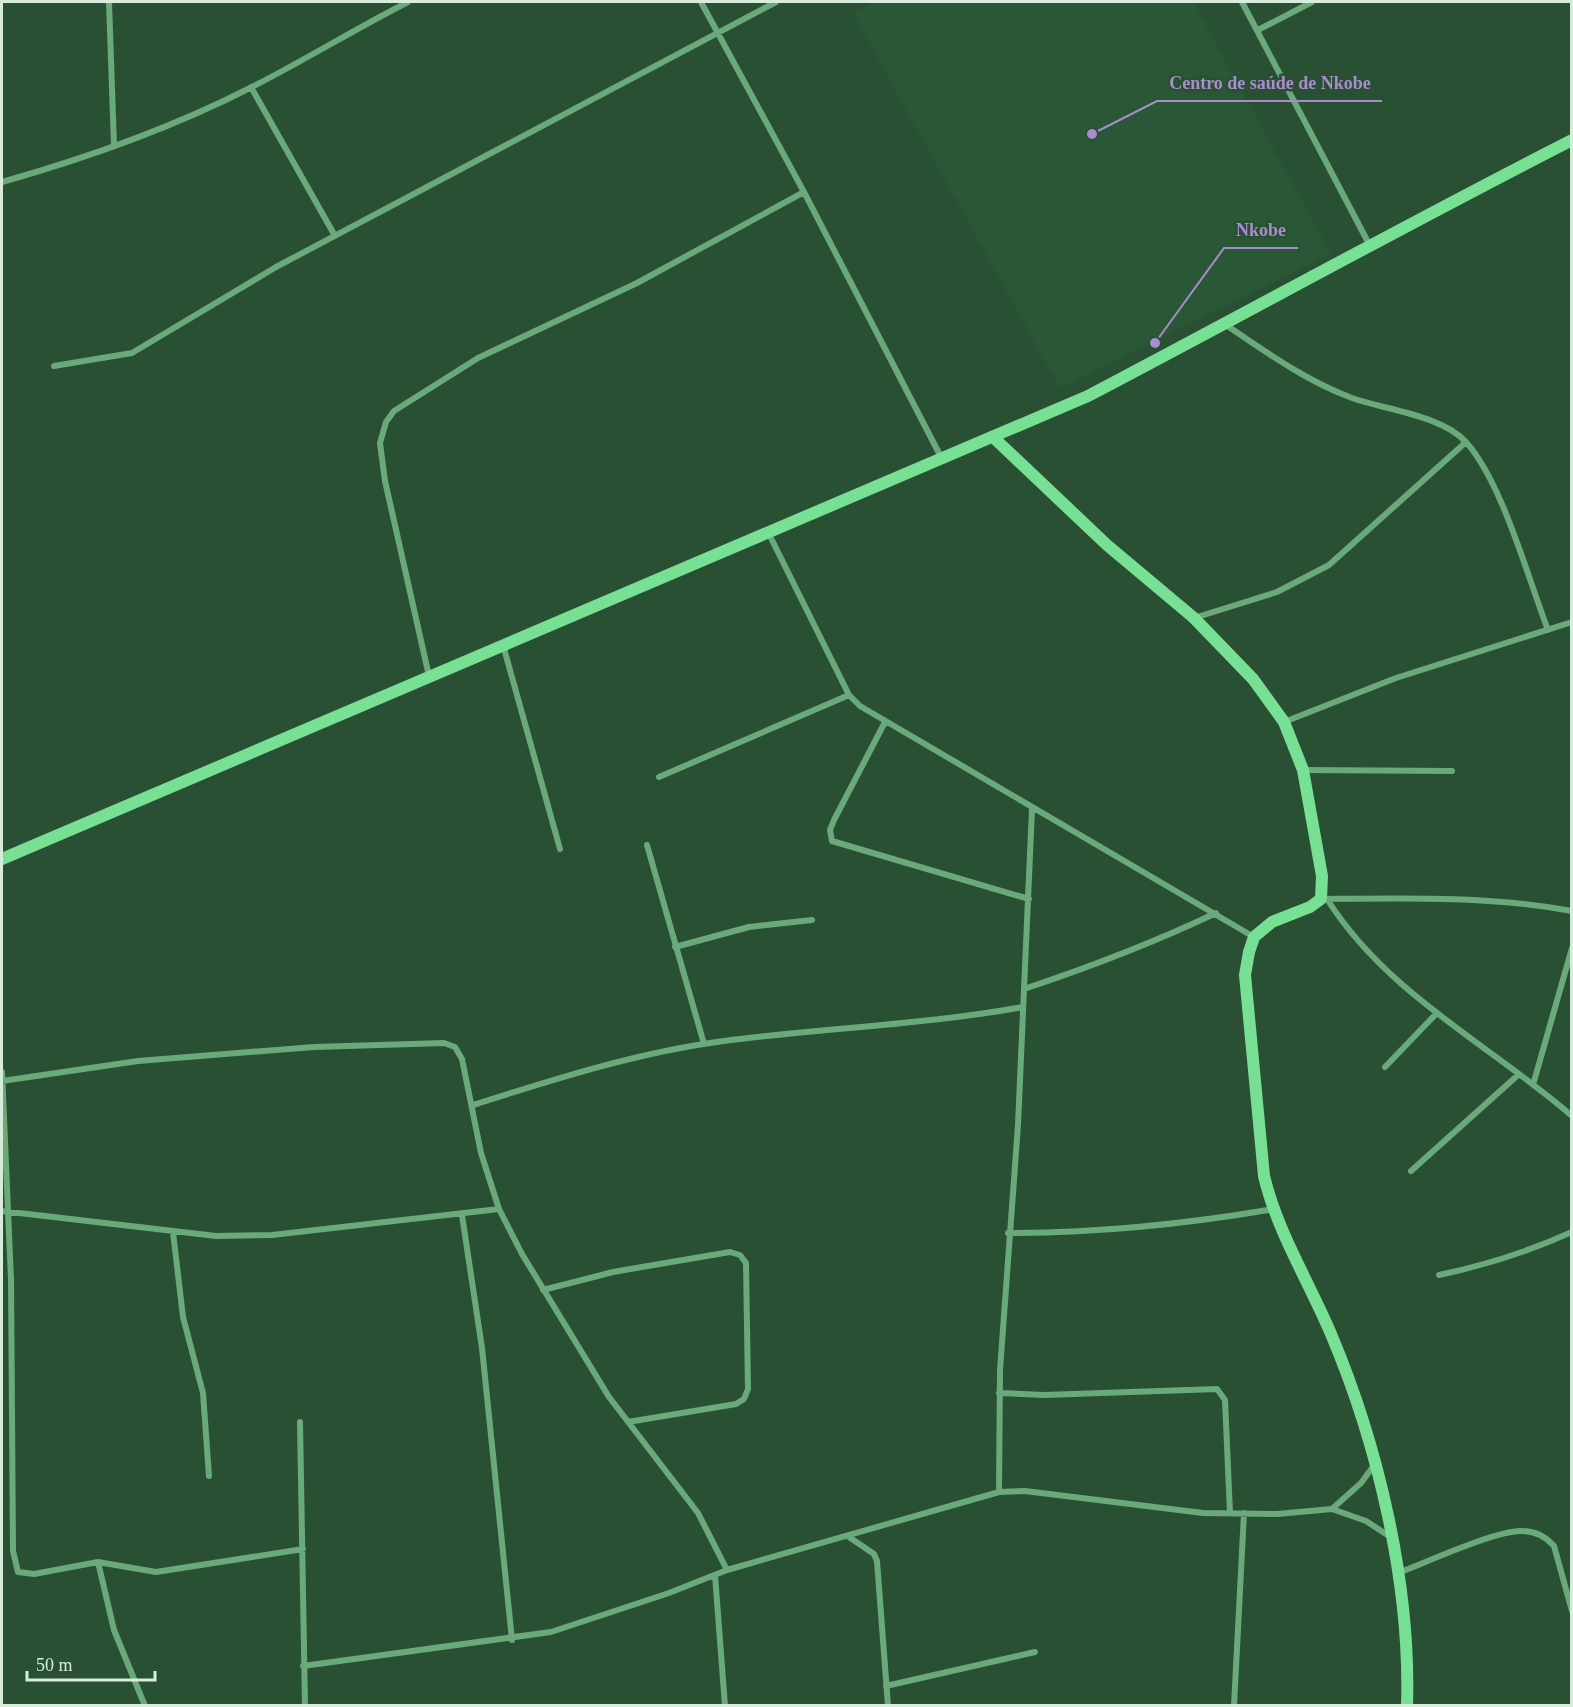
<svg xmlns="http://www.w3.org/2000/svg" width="1573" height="1707" font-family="'Times New Roman',serif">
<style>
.built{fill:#2a5836}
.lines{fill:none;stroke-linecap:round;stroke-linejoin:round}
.street{stroke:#6aa979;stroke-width:6}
.secondary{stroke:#77e094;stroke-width:12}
.leader{fill:none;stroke:#a98ccd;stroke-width:2}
.callout-dot{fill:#a98ccd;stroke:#2a5034;stroke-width:2}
.callout-label{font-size:18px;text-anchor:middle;font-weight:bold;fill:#a98ccd;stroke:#2a5034;stroke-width:5;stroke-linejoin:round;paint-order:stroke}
</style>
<rect width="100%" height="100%" fill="#2a5034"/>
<path class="built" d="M876 2H1193L1331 254 1060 388 853 13Z"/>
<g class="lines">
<path class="street" d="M109 2 114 146
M701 2 804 192 942 459
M1242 2 1369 244
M1258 30 1312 2
M251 87 335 236
M2 182C87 158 172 128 252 87 305 60 355 29 408 2
M1226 325C1266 352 1306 381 1352 398 1386 410 1441 415 1466 442 1502 482 1528 578 1548 630
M54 366 132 353 276 267 776 2
M768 532 849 695 860 706 1254 937
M1194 618 1277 592 1329 565 1466 442
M503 645 560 849
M429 676 385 481 380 443 386 422 394 411 478 358 637 283 804 192
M885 722 834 820 830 830 832 841 1029 899
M1284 722 1396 678 1572 622
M1303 770 1452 771
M659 777 849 695
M647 845 704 1044
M1324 899C1406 898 1491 896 1572 911
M1327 899C1387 994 1489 1044 1572 1116
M675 947 749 927 812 920
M1024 989C1090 967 1153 943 1216 913
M1385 1067 1436 1014
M2 1072 11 1279 13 1551 18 1572 34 1574 98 1562 156 1572 303 1549
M2 1081 138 1061 314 1047 444 1043 455 1047 462 1059 481 1153 499 1209 522 1254 609 1397 698 1513 727 1570
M1533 1085 1572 948
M473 1105C555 1079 639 1052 724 1041 823 1028 924 1025 1023 1007
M1411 1171 1518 1075
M2 1211 216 1236 272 1235 499 1209
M462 1215 482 1348 512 1640
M173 1232 183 1317 203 1393 209 1476
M1008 1233C1098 1233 1186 1224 1274 1209
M1439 1275C1486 1265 1528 1252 1572 1232
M543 1290 613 1272 730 1252 740 1255 746 1263 748 1389 744 1399 736 1404 628 1422
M999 1393 1044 1395 1217 1389 1225 1400 1230 1513
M300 1422 305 1706
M999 1492 1000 1370 1018 1125 1032 809
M1332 1509 1361 1483 1375 1464
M849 1537 874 1554 877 1561 888 1706
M98 1562 114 1630 145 1706
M1398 1573C1425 1563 1496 1530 1522 1531 1535 1531 1545 1536 1554 1546L1572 1611
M715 1575 725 1706
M303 1666 551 1632 669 1593 727 1570 999 1492 1025 1491 1203 1513 1277 1514 1332 1509 1366 1521 1392 1538
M886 1686 1035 1652
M1234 1706 1244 1513"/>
<path class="secondary" d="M994 438 1107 545 1194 618 1253 679 1284 722 1303 770 1322 876 1321 899 1310 907 1272 922 1254 937 1249 952 1245 975 1264 1176C1277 1231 1309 1282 1331 1334 1378 1445 1411 1585 1407 1706
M2 859 1088 396C1250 311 1409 223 1572 140"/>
</g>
<path class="leader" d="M1092 134L1157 101H1382M1155 343L1224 248H1298"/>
<g class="callout-dot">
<circle cx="1092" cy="134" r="6"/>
<circle cx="1155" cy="343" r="6"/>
</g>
<g class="callout-label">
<text x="1270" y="89">Centro de saúde de Nkobe</text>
<text x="1261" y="236">Nkobe</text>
</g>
<rect width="1573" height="1707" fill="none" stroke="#d7ecdb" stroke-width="6"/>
<path d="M27 1671v9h128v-9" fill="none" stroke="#d7ecdb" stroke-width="3"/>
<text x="36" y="1671" font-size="18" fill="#d7ecdb" stroke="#2a5034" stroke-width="4.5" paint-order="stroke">50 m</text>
</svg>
